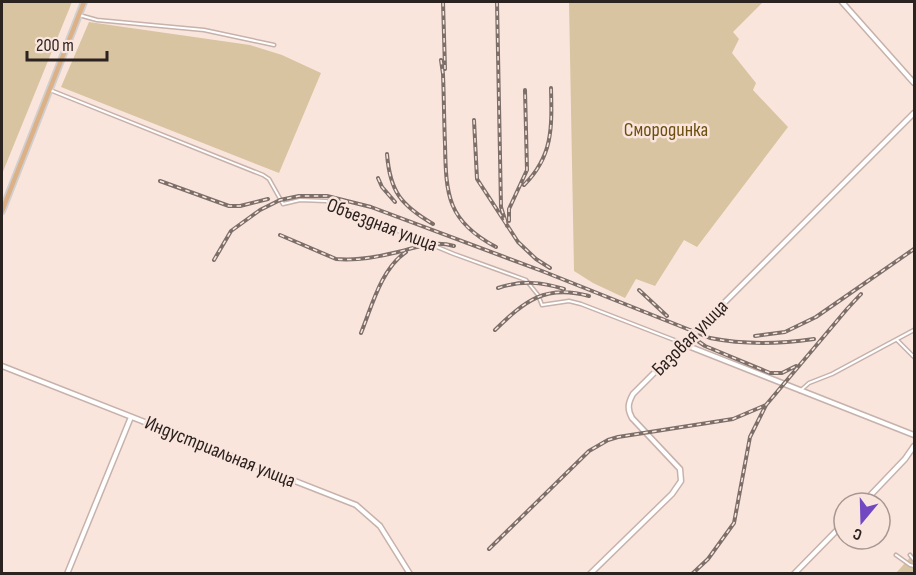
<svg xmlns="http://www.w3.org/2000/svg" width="916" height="575" font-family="'Sofia Sans Condensed',sans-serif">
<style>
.green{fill:#d8c4a1}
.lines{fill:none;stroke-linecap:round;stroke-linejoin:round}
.street-casing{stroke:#c6b2ab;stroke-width:5}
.secondary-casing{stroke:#c6b2ab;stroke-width:7}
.primary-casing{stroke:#d0cfce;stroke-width:8}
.street{stroke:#fff;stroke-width:2}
.secondary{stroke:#fff;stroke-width:4}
.primary{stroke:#ddb187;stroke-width:4.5}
.rail-casing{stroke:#7c6f6a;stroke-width:4}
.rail{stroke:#fae5dd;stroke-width:1.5;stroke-dasharray:4.5;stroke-linecap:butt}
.labels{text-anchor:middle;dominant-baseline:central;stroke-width:5;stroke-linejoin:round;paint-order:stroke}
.park-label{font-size:20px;fill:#6c4f0f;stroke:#fae5dd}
.street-label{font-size:20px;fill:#2b2320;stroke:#fae5dd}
</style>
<rect width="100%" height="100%" fill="#fae5dd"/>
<path class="green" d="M2 2H72L2 174Z
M569 2H763L733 32 739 39 732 53 756 83 753 90 788 127 697 247 684 240 655 286 636 279 625 298 593 283 574 271Z
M89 22 250 45 282 55 321 73 279 173 61 87Z
M914 553V573H896Z"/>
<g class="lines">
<g class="street-casing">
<path id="street" d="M79 15 97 20 204 30 274 45
M50 90 263 175 269 179 283 204 300 200 326 201 454 254 526 280 538 295 542 305 569 301 581 304 682 343
M897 340 914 357
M800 391 809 383 832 374 914 330
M896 555 910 565 914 566
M910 555 914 560"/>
</g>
<g class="secondary-casing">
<path id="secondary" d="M842 2 914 83
M683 344 914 435
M2 366 356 505 380 526 410 574
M863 503 905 459 914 446
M67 574 131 417
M590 574 672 494 681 481 680 469 632 418C627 409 628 403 633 394L914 113
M794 574 844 523"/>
</g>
<g class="primary-casing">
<path id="primary" d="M2 211 84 2"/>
</g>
<use href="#street" class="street"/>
<use href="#secondary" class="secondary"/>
<use href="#primary" class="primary"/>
<g class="rail-casing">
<path id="rail" d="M443 2 445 69
M497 2 501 207 507 226
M441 60 443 74C444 98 444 121 445 144 446 195 447 221 496 247
M474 120 477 179 518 242 536 259 550 268
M387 154C390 192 401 205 433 224
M378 178 382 187 395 202
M160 181 229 206H240L268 199
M524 185C553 156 552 128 551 88
M509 221V209L527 170 525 90
M280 235 336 259C357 261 378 257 398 252 418 247 434 240 454 246
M214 260 231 231 260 210 280 200 299 196H327L371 207 542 271 710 338C745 345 779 344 814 339
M498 288C522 280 541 282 564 289
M639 290 667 316
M495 330C525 301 545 284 589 296
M361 333C372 306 381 269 406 252
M755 336 785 332 816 317 914 249
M692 337 705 346 770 373H782L796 366
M489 549 589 451 608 440 618 437 733 419 766 405 847 309 861 294
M692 574 708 559 734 523 750 437 766 405"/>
</g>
<use href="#rail" class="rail"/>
</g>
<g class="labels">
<g class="park-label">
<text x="666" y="130">Смородинка</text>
</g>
<g class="street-label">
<text transform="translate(382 225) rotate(21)">Объездная улица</text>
<text transform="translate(690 338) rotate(-45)">Базовая улица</text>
<text transform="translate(220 452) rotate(22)">Индустриальная улица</text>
</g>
</g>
<rect width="916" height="575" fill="none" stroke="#2b2320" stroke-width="6"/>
<g transform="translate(862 521) rotate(199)"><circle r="28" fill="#fae5dd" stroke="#a79791" stroke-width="1.5"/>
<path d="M0-4.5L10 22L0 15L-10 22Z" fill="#7248c1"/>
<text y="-9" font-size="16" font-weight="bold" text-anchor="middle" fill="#2b2320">С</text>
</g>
<path d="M27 51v9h80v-9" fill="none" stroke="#2b2320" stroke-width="3"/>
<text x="36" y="51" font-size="18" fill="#2b2320" stroke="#fae5dd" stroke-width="4.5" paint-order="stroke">200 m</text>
</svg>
